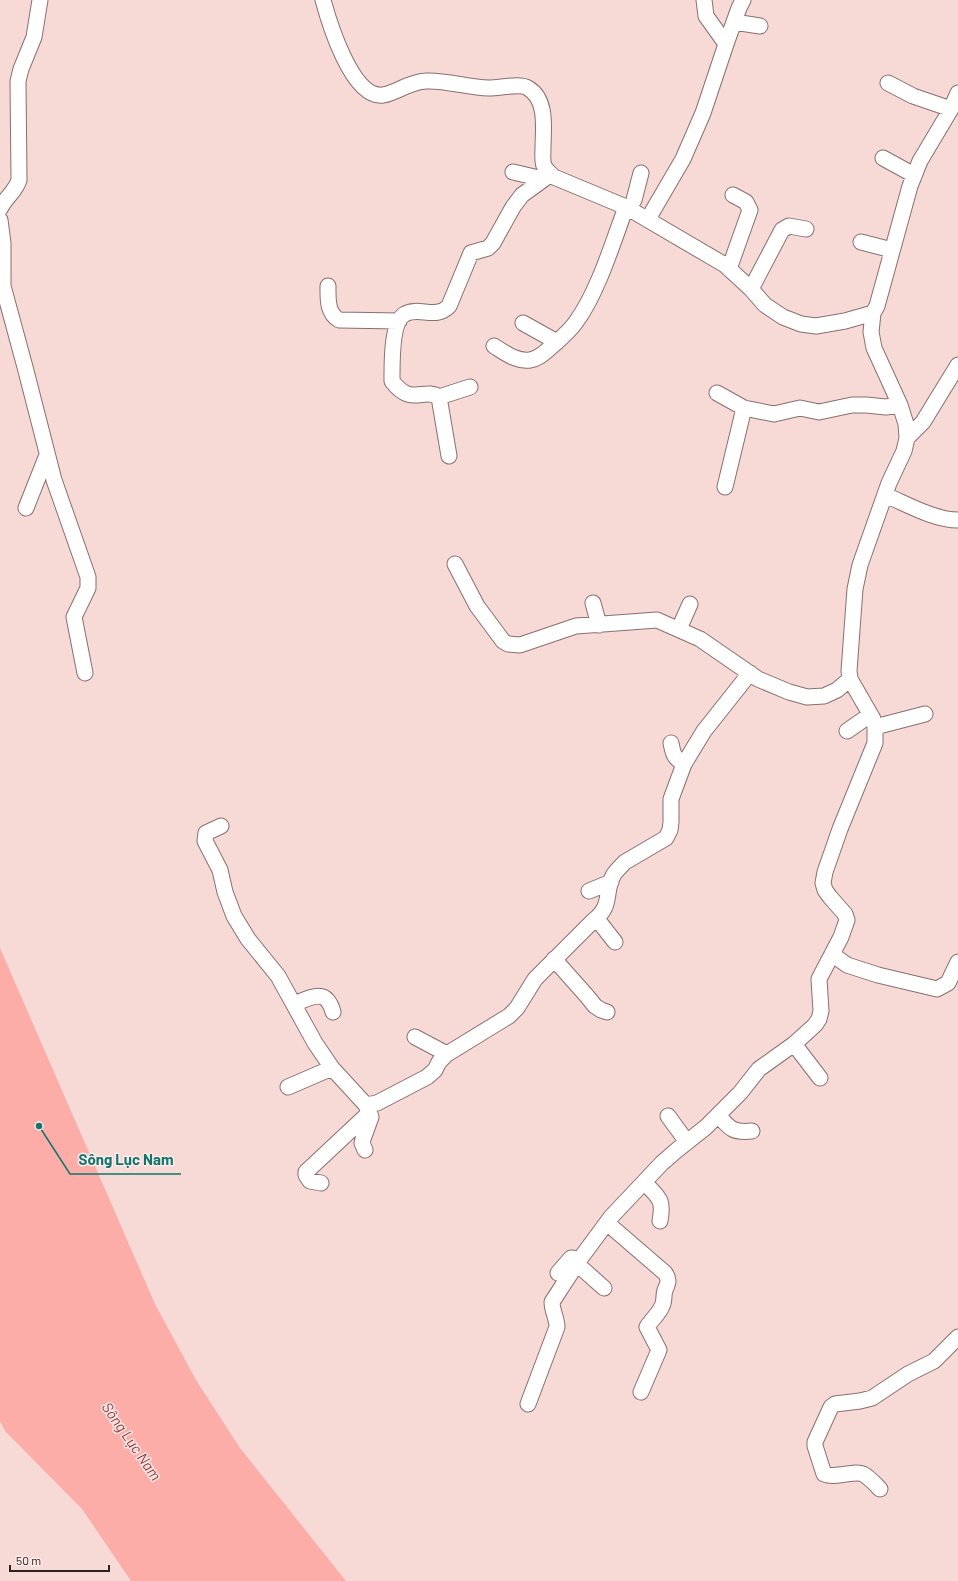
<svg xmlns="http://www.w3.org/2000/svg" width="958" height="1581" font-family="Barlow,sans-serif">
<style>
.water{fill:#fcada8}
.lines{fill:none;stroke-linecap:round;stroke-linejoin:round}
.minor-casing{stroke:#8a6f6d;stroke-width:17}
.minor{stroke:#fff;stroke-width:15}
.labels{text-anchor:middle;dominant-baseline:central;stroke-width:3;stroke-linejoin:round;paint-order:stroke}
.water-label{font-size:15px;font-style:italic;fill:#903536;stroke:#fce9e8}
.leader{fill:none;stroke:#0f766e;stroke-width:1.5}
.callout-dot{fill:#0f766e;stroke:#fce9e8;stroke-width:1.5}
.callout-label{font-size:15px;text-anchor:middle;font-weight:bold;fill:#0f766e;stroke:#fce9e8;stroke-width:3;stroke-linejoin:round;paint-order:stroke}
</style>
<rect width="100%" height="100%" fill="#f7d9d6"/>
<path class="water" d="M0 948 155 1304 196 1380 240 1448 346 1581H131L82 1509 5 1431 0 1421Z"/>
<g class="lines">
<g class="minor-casing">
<path id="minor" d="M323 0C329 22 352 99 383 95 397 93 408 82 426 81 447 80 468 88 489 88 500 88 520 83 528 88 548 100 543 129 543 148 543 153 542 160 544 166 547 171 550 173 554 177L626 207 725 265 751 289 765 305 783 317 801 324 816 326 845 321 873 313 877 306 910 186 920 161 951 109 958 93
M704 0 706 16 726 44
M734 22 760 26
M888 83 913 96 951 109
M883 158 914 175
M513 172 543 179
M634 200 641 173
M0 209C5 198 16 191 19 180L18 81 21 69 34 37 40 0
M648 219 683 159 703 113 726 44 739 8 743 0
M0 220 3 243V286L25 367 54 480 88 577V588L74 617 85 673
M861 242 892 250
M729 269 750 210 746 202 733 195
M328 286C328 299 327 313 339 320L399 321
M751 289 782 230 789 226 806 229
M523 323 557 342
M494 346C504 352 516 362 530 360 538 359 544 353 550 348 559 340 569 332 576 322 598 292 613 242 626 207
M717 393 744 408 774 414 800 408 819 412 852 405H866L886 407 900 405
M439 397 470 387
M907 438 923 422 958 365
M449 456 439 397C424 387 411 407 392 381 392 367 391 321 405 314 419 306 436 320 449 306L471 253 488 248 493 243 513 207 522 195 551 174
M725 487 744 408
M885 495C907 504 934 520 958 520
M26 508 47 455
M455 564 477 606 503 641 508 644 520 645 576 626 657 620 700 639 758 679 789 692 807 697 824 696 837 690 850 679
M593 603 599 625
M679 629 690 604
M875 727 925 714
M847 731 870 715
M671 743C673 754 674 758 684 764
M221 826 206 833 205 841 220 870 225 892 234 916 248 939 278 976 315 1043 332 1068 366 1105 371 1117 363 1139 362 1143 365 1150
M589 891 611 882
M597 919 615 942
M832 954 847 965 878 975 937 989 948 983 958 962
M554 959 586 995 595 1006 601 1010 607 1012
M294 1004C302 1001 320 991 327 1000 330 1003 332 1008 333 1012
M415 1037 447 1054
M794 1044 820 1078
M288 1087 332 1068
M366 1105 377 1103 427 1077 435 1070 439 1062 447 1054 509 1016 517 1008 535 979 593 921C614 905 603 893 614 874 617 870 621 866 625 862L666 838 670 830 671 822V799L684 764 704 731 750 673
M718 1115C730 1129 733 1133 752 1131
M668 1116 687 1142
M321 1183 310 1181 306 1175V1172L369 1113
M645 1183C659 1198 664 1199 660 1221
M607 1223 665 1273C670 1280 668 1283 665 1290 663 1296 665 1301 662 1306 659 1314 651 1320 647 1327L659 1350 641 1392
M577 1264 604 1288
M558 1273 571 1258 577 1259
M528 1404 557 1327C557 1318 552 1311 552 1302L580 1259 611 1217 662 1163 677 1150 706 1127 740 1093 759 1069 794 1044 815 1025 819 1019 821 1011 819 979 841 937 847 920 845 914 830 897 825 890 823 883 825 872 840 829 875 743V727L873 719 850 679 849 671 855 589 860 565 889 483 904 451 907 438 906 424 900 405 874 348 871 332 873 313
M880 1489C875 1484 869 1477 863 1474 854 1470 836 1479 824 1474L815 1446V1442L831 1407 835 1404 860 1401 872 1398 908 1374 934 1361 958 1337"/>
</g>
<use href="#minor" class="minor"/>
</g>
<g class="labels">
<g class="water-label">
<text transform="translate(132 1441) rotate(55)">Sông Lục Nam</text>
</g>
</g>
<path class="leader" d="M39 1126L70 1174H181"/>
<circle class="callout-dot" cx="39" cy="1126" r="4"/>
<g class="callout-label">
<text x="126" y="1165">Sông Lục Nam</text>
</g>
<path d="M10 1565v6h99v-6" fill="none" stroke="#2e2322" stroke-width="2"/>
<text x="16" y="1565" font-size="12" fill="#2e2322" stroke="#fce9e8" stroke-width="3" paint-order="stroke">50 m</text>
</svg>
